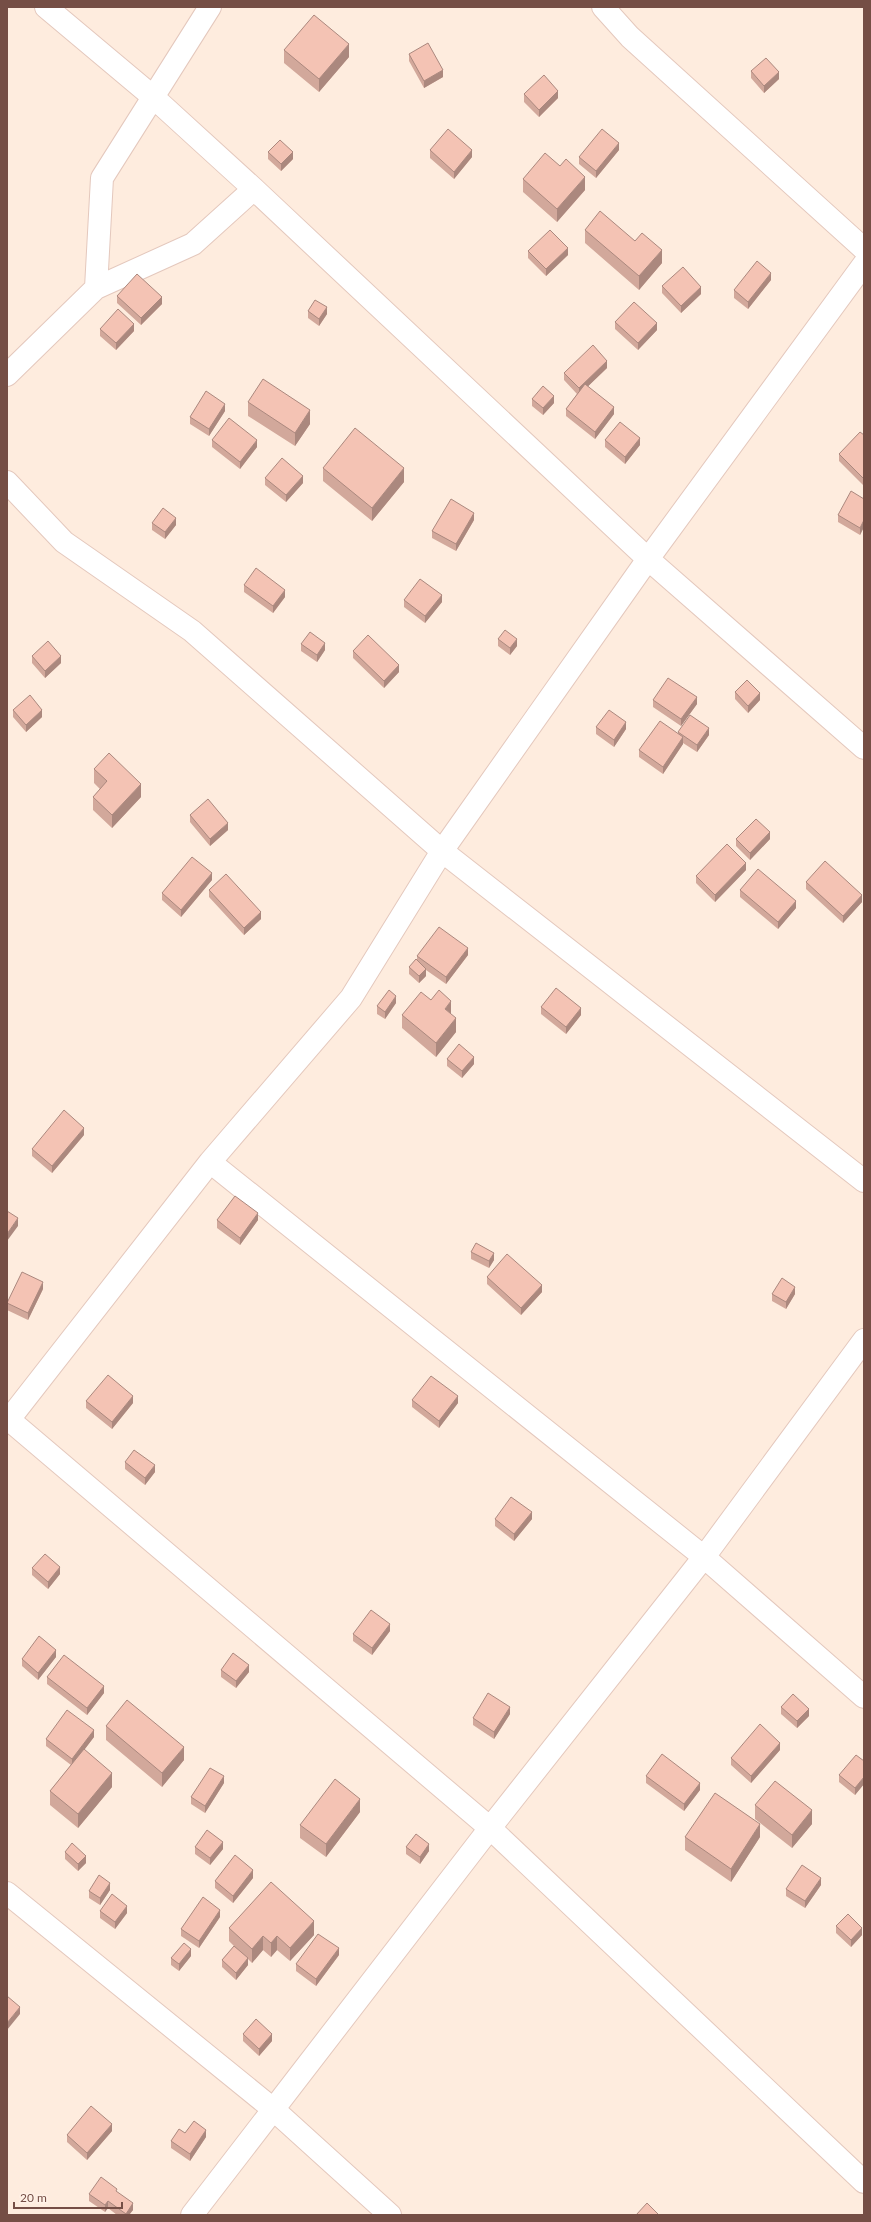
<svg xmlns="http://www.w3.org/2000/svg" width="871" height="2222" font-family="Lato,sans-serif">
<style>
.lines{fill:none;stroke-linecap:round;stroke-linejoin:round}
.minor-casing{stroke:#e4c8bd;stroke-width:24}
.minor{stroke:#fff;stroke-width:22}
.wall{fill:#d2a89b}
.shaded-wall{fill:#ab887e}
.building{fill:#f4c3b4;stroke:#ab887e}
</style>
<rect width="100%" height="100%" fill="#feecde"/>
<g class="lines">
<g class="minor-casing">
<path id="minor" d="M46 7 152 96 254 189 648 559 864 748
M603 7 630 37 864 249
M96 288 193 244 254 189
M7 375 96 288 102 178 210 7
M7 482 64 542 192 631 442 851 864 1181
M210 1162 704 1557 864 1697
M7 1418 490 1828 864 2182
M7 1422 210 1162 351 998 442 851 648 559 864 264
M7 1893 273 2109 390 2215
M192 2215 490 1828 704 1557 864 1340"/>
</g>
<use href="#minor" class="minor"/>
</g>
<path class="wall" d="M284 50 349 57 319 92 284 63Z
M409 54 443 77 424 88 409 61Z
M751 71 779 79 764 93 751 78Z
M524 94 558 98 539 117 524 102Z
M430 150 472 157 454 179 430 158Z
M619 150 596 178 579 164V157Z
M268 152 293 159 281 171 268 159Z
M523 179 585 190 557 222 523 192Z
M585 230 662 263 639 290 585 243Z
M528 251 568 255 546 276 528 258Z
M771 280 748 309 734 298V290Z
M662 286 701 294 681 313 662 293Z
M117 296 162 304 141 325 117 303Z
M308 311 327 314 319 326 308 318Z
M615 322 657 330 638 350 615 329Z
M100 329 134 331 116 350 100 336Z
M607 368 588 386 614 414 595 439 566 416V409L577 394 564 380V373Z
M532 399 554 403 543 415 532 406Z
M248 402 310 424 295 446 248 416Z
M225 411 209 436 190 424V417Z
M864 435V486L839 461V454Z
M212 440 257 447 240 469 212 447Z
M605 440 640 445 625 464 605 447Z
M323 468 404 482 372 521 323 481Z
M265 478 303 483 286 502 265 485Z
M864 499V527L860 535 838 522V515Z
M474 520 456 551 432 538V531Z
M152 523 176 525 165 539 152 530Z
M244 585 285 597 273 613 244 592Z
M404 600 442 602 425 623 404 607Z
M498 639 517 646 510 655 498 646Z
M301 644 325 650 317 662 301 651Z
M353 651 399 672 384 688 353 658Z
M32 656 61 663 45 678 32 663Z
M735 692 760 700 748 713 735 699Z
M653 700 697 704 681 726 653 707Z
M13 710 42 717 26 732 13 717Z
M596 727 626 729 614 747 596 734Z
M678 732 709 735 697 752 683 743V744L663 774 639 757V750L678 733Z
M94 769 141 797 112 828 93 810V797L100 789 94 783Z
M190 815 228 830 210 846 190 822Z
M736 839H770L750 860 736 846Z
M746 870 715 902 696 883V876Z
M212 880 181 917 162 900V893Z
M806 882 862 902 843 923 806 889Z
M209 890 261 919 244 935 209 897Z
M740 890 796 908 778 929 740 897Z
M468 955 446 984 426 970V976L419 983 409 974V967L417 960V956Z
M431 1000 451 1014 456 1032 436 1057 402 1028V1015Z
M396 1003 385 1019 377 1014V1006Z
M541 1007 581 1015 566 1034 541 1014Z
M447 1059 474 1064 462 1078 447 1066Z
M84 1135 52 1173 32 1156V1149Z
M217 1220H258L240 1245 217 1228Z
M471 1252 494 1260 489 1268 471 1259Z
M487 1277 542 1292 521 1315 487 1284Z
M43 1289 28 1320 7 1310V1303Z
M772 1294H795L786 1309 772 1301Z
M412 1400 458 1403 439 1428 412 1407Z
M86 1401 133 1403 112 1429 86 1408Z
M125 1462 155 1472 145 1485 125 1469Z
M495 1519H532L514 1541 495 1526Z
M32 1568 60 1574 48 1589 32 1575Z
M390 1631 372 1655 353 1641V1634Z
M56 1657 38 1680 22 1666V1659Z
M221 1670 249 1672 236 1688 221 1677Z
M47 1677 104 1693 87 1715 47 1684Z
M781 1707 809 1716 797 1728 781 1714Z
M510 1714 494 1739 473 1725V1718Z
M106 1726 184 1760 162 1787 106 1740Z
M94 1737 84 1750 112 1787 78 1828 50 1805V1791L71 1765 46 1746V1739Z
M780 1750 751 1783 731 1765V1758Z
M864 1761V1784L855 1795 839 1782V1775Z
M646 1776 700 1790 684 1811 646 1783Z
M224 1783 205 1813 191 1804V1797Z
M755 1805 812 1824 792 1848 755 1819Z
M360 1812 326 1857 300 1838V1825Z
M685 1837H760L731 1882 685 1850Z
M195 1847 223 1849 210 1865 195 1854Z
M406 1847 429 1851 420 1864 406 1854Z
M65 1852 86 1863 78 1871 65 1859Z
M253 1878 233 1903 215 1888V1881Z
M821 1885 805 1908 786 1896V1889Z
M110 1890 100 1905 89 1898V1891Z
M100 1911 127 1913 115 1929 100 1918Z
M220 1917 199 1948 181 1936V1929Z
M836 1926 862 1935 851 1947 836 1933Z
M229 1928 314 1935 290 1961 277 1950 271 1957 263 1950 252 1963 248 1959V1965L236 1980 222 1967V1960L234 1946 229 1941Z
M339 1955 316 1986 296 1971V1964Z
M191 1956 179 1971 171 1965V1958Z
M243 2034 272 2041 259 2056 243 2041Z
M112 2131 87 2160 67 2142V2135Z
M206 2137 190 2161 171 2148V2141Z
M117 2192 133 2210 129 2215H117L108 2208 105 2212 89 2201V2194Z"/>
<path class="shaded-wall" d="M349 44V57L319 92V79Z
M443 70V77L424 88V81Z
M779 72V79L764 93V86Z
M558 91V98L539 117V110Z
M619 143V150L596 178V171Z
M472 150V157L454 179V172Z
M293 152V159L281 171V164Z
M585 177V190L557 222V209Z
M568 248V255L546 276V269Z
M662 250V263L639 290V276Z
M771 273V280L748 309V302Z
M701 287V294L681 313V306Z
M162 297V304L141 325V318Z
M327 307V314L319 326V319Z
M657 323V330L638 350V343Z
M134 324V331L116 350V343Z
M607 361V368L579 395V388Z
M554 396V403L543 415V408Z
M225 404V411L209 436V429Z
M614 407V414L595 439V432Z
M310 410V424L295 446V433Z
M640 438V445L625 464V457Z
M257 440V447L240 469V462Z
M404 468V482L372 521V508Z
M303 476V483L286 502V495Z
M474 513V520L456 551V544Z
M176 518V525L165 539V532Z
M864 520V527L860 535V528Z
M285 590V597L273 613V606Z
M442 595V602L425 623V616Z
M517 639V646L510 655V648Z
M325 643V650L317 662V655Z
M61 656V663L45 678V671Z
M399 665V672L384 688V681Z
M760 693V700L748 713V706Z
M697 697V704L681 726V719Z
M42 710V717L26 732V725Z
M626 722V729L614 747V740Z
M709 728V735L697 752V745Z
M683 737V744L663 774V767Z
M141 784V797L112 828V815Z
M228 823V830L210 846V839Z
M770 832V839L750 860V853Z
M746 863V870L715 902V895Z
M212 873V880L181 917V910Z
M862 895V902L843 923V916Z
M796 901V908L778 929V922Z
M261 912V919L244 935V928Z
M468 948V955L446 984V977Z
M426 969V976L419 983V976Z
M396 996V1003L385 1019V1012Z
M451 1001V1014L445 1009Z
M581 1008V1015L566 1034V1027Z
M456 1018V1032L436 1057V1043Z
M474 1057V1064L462 1078V1071Z
M84 1128V1135L52 1173V1166Z
M258 1213V1220L240 1245V1238Z
M18 1218V1226L7 1241V1234Z
M494 1253V1260L489 1268V1261Z
M43 1282V1289L28 1320V1313Z
M542 1285V1292L521 1315V1308Z
M795 1287V1294L786 1309V1302Z
M133 1396V1403L112 1429V1422Z
M458 1396V1403L439 1428V1421Z
M155 1465V1472L145 1485V1478Z
M532 1512V1519L514 1541V1534Z
M60 1567V1574L48 1589V1582Z
M390 1624V1631L372 1655V1648Z
M56 1650V1657L38 1680V1673Z
M249 1665V1672L236 1688V1681Z
M104 1686V1693L87 1715V1708Z
M510 1707V1714L494 1739V1732Z
M809 1709V1716L797 1728V1721Z
M94 1730V1737L72 1766V1759Z
M780 1743V1750L751 1783V1776Z
M184 1747V1760L162 1787V1773Z
M112 1773V1787L78 1828V1814Z
M224 1776V1783L205 1813V1806Z
M864 1777V1784L855 1795V1788Z
M700 1783V1790L684 1811V1804Z
M360 1799V1812L326 1857V1844Z
M812 1810V1824L792 1848V1835Z
M760 1824V1837L731 1882V1869Z
M223 1842V1849L210 1865V1858Z
M429 1844V1851L420 1864V1857Z
M86 1856V1863L78 1871V1864Z
M253 1870V1878L233 1903V1896Z
M821 1878V1885L805 1908V1901Z
M110 1883V1890L100 1905V1898Z
M127 1906V1913L115 1929V1922Z
M220 1910V1917L199 1948V1941Z
M314 1921V1935L290 1961V1948Z
M862 1928V1935L851 1947V1940Z
M263 1936V1950L252 1963V1949Z
M277 1936V1950L271 1957V1943Z
M339 1948V1955L316 1986V1979Z
M191 1949V1956L179 1971V1964Z
M248 1958V1965L236 1980V1973Z
M20 2007V2014L7 2030V2023Z
M272 2034V2041L259 2056V2049Z
M112 2124V2131L87 2160V2153Z
M8 2126V2133L7 2134V2127Z
M206 2130V2137L190 2161V2154Z
M108 2201V2208L105 2212V2205Z
M133 2203V2210L129 2215H126V2214Z"/>
<path class="building" d="M314 15 349 44 319 79 284 50Z
M428 43 443 70 424 81 409 54Z
M766 58 779 72 764 86 751 71Z
M544 75 558 91 539 110 524 94Z
M448 129 472 150 454 172 430 150Z
M602 129 619 143 596 171 579 157Z
M280 140 293 152 281 164 268 152Z
M545 153 560 166 566 159 585 177 557 209 523 179Z
M600 211 635 241 642 233 662 250 639 276 585 230Z
M550 230 568 248 546 269 528 251Z
M757 261 771 273 748 302 734 290Z
M683 267 701 287 681 306 662 286Z
M137 274 162 297 141 318 117 296Z
M315 300 327 307 319 319 308 311Z
M634 302 657 323 638 343 615 322Z
M118 309 134 324 116 343 100 329Z
M593 345 607 361 579 388 564 373Z
M263 379 310 410 295 433 248 402Z
M585 384 614 407 595 432 566 409Z
M543 386 554 396 543 408 532 399Z
M206 391 225 404 209 429 190 417Z
M229 418 257 440 240 462 212 440Z
M620 422 640 438 625 457 605 440Z
M355 428 404 468 372 508 323 468Z
M860 432 864 435V479L839 454Z
M282 458 303 476 286 495 265 478Z
M851 491 864 499V520L860 528 838 515Z
M451 499 474 513 456 544 432 531Z
M163 508 176 518 165 532 152 523Z
M256 568 285 590 273 606 244 585Z
M420 579 442 595 425 616 404 600Z
M505 630 517 639 510 648 498 639Z
M310 632 325 643 317 655 301 644Z
M368 635 399 665 384 681 353 651Z
M48 641 61 656 45 671 32 656Z
M668 678 697 697 681 719 653 700Z
M747 680 760 693 748 706 735 692Z
M30 695 42 710 26 725 13 710Z
M609 710 626 722 614 740 596 727Z
M690 715 709 728 697 745 678 732Z
M660 721 683 737 663 767 639 750Z
M109 753 141 784 112 815 93 797 107 781 94 769Z
M208 799 228 823 210 839 190 815Z
M756 819 770 832 750 853 736 839Z
M727 844 746 863 715 895 696 876Z
M192 857 212 873 181 910 162 893Z
M825 861 862 895 843 916 806 882Z
M758 869 796 901 778 922 740 890Z
M226 874 261 912 244 928 209 890Z
M439 927 468 948 446 977 417 956Z
M416 959 426 969 419 976 409 967Z
M556 988 581 1008 566 1027 541 1007Z
M389 990 396 996 385 1012 377 1006Z
M439 990 451 1001 445 1009 456 1018 436 1043 402 1015 421 992 431 1000Z
M459 1044 474 1057 462 1071 447 1059Z
M64 1110 84 1128 52 1166 32 1149Z
M235 1196 258 1213 240 1238 217 1220Z
M7 1211 18 1218 7 1234Z
M476 1243 494 1253 489 1261 471 1252Z
M507 1254 542 1285 521 1308 487 1277Z
M22 1272 43 1282 28 1313 7 1303Z
M782 1278 795 1287 786 1302 772 1294Z
M108 1375 133 1396 112 1422 86 1401Z
M431 1376 458 1396 439 1421 412 1400Z
M134 1450 155 1465 145 1478 125 1462Z
M511 1497 532 1512 514 1534 495 1519Z
M45 1554 60 1567 48 1582 32 1568Z
M371 1610 390 1624 372 1648 353 1634Z
M39 1636 56 1650 38 1673 22 1659Z
M233 1653 249 1665 236 1681 221 1670Z
M64 1655 104 1686 87 1708 47 1677Z
M488 1693 510 1707 494 1732 473 1718Z
M793 1694 809 1709 797 1721 781 1707Z
M127 1700 184 1747 162 1773 106 1726Z
M67 1710 94 1730 72 1759 46 1739Z
M760 1724 780 1743 751 1776 731 1758Z
M84 1749 112 1773 78 1814 50 1791Z
M662 1754 700 1783 684 1804 646 1776Z
M856 1755 864 1761V1777L855 1788 839 1775Z
M210 1768 224 1776 205 1806 191 1797Z
M335 1779 360 1799 326 1844 300 1825Z
M775 1781 812 1810 792 1835 755 1805Z
M715 1793 760 1824 731 1869 685 1837Z
M207 1830 223 1842 210 1858 195 1847Z
M416 1834 429 1844 420 1857 406 1847Z
M72 1843 86 1856 78 1864 65 1852Z
M235 1855 253 1870 233 1896 215 1881Z
M802 1865 821 1878 805 1901 786 1889Z
M99 1875 110 1883 100 1898 89 1891Z
M271 1882 314 1921 290 1948 277 1936 271 1943 263 1936 252 1949 229 1928Z
M112 1894 127 1906 115 1922 100 1911Z
M203 1897 220 1910 199 1941 181 1929Z
M848 1914 862 1928 851 1940 836 1926Z
M318 1934 339 1948 316 1979 296 1964Z
M184 1943 191 1949 179 1964 171 1958Z
M234 1946 248 1958 236 1973 222 1960Z
M7 1996 20 2007 7 2023Z
M256 2019 272 2034 259 2049 243 2034Z
M91 2106 112 2124 87 2153 67 2135Z
M194 2121 206 2130 190 2154 171 2141 179 2129 185 2133Z
M101 2177 117 2189 116 2191 133 2203 126 2214 108 2201 105 2205 89 2194Z
M647 2203 659 2215H636Z"/>
<rect width="871" height="2222" fill="none" stroke="#754e45" stroke-width="16"/>
<path d="M14 2202v6h108v-6" fill="none" stroke="#754e45" stroke-width="2"/>
<text x="20" y="2202" font-size="12" fill="#754e45" stroke="#fff1e6" stroke-width="3" paint-order="stroke">20 m</text>
</svg>
